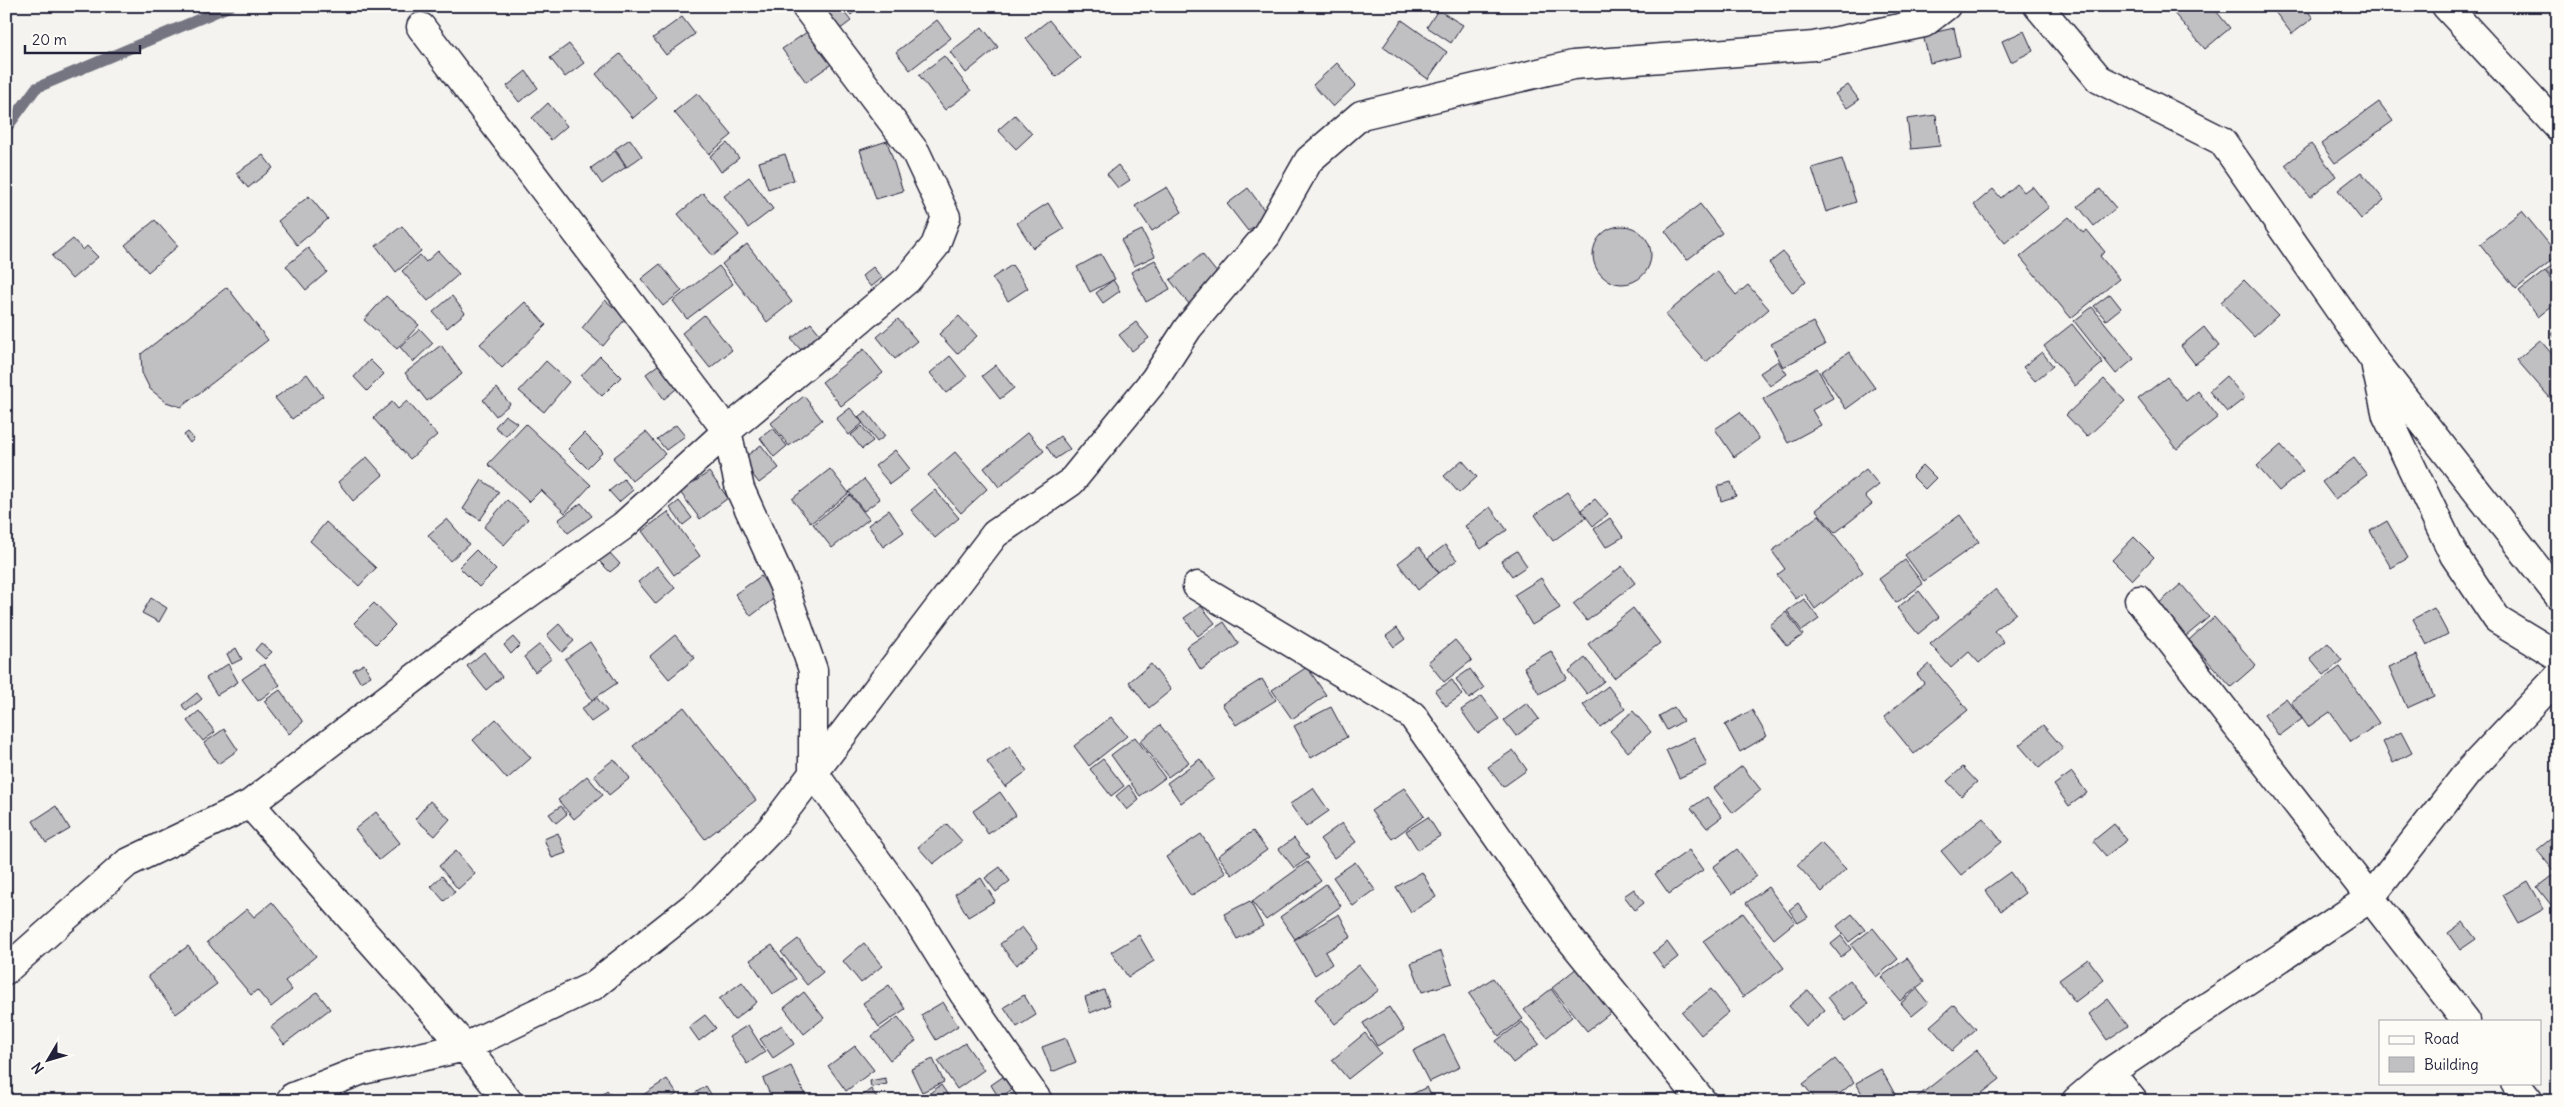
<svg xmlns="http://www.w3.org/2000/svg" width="2564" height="1107" font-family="Delius,sans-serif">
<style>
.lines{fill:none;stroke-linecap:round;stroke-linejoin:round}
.stream{stroke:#757582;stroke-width:11}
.building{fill:#c0bfc2;stroke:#22223b}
.minor-casing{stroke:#22223b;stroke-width:31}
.minor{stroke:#fdfcf7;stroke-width:28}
</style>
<rect width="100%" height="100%" fill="#f4f3ef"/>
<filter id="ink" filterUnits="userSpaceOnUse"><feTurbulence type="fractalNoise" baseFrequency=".02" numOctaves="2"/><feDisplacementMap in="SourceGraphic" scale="10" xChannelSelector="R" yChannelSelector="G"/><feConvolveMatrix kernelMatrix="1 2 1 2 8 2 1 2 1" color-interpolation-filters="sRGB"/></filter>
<g filter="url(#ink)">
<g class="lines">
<path class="stream" d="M6 129 36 88 230 6"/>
</g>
<path class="building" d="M821 6H839L851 21 839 30Z
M844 6H861L851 15Z
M2175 6H2212L2230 28 2205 49 2171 10Z
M2283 6H2304L2313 18 2292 34 2275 12Z
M1438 10 1463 25 1451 43 1427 27Z
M682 17 695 34 666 55 653 38Z
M937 20 951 38 910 70 896 52Z
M1049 20 1080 58 1056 77 1026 38Z
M1402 20 1447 52 1428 79 1383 47Z
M982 27 998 47 966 73 950 52Z
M1954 28 1960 56 1930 63 1923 35Z
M810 30 833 63 806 82 782 49Z
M2024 31 2033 51 2011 62 2002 41Z
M569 44 584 63 565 77 550 58Z
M620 54 657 98 633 118 596 74Z
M944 56 971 91 945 110 919 75Z
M1337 63 1356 85 1333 107 1313 85Z
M526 71 538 88 519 102 507 86Z
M1848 85 1859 100 1847 108 1835 94Z
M697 93 732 135 709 154 674 112Z
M2379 102 2393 121 2335 163 2321 144Z
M548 103 567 126 551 140 532 118Z
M1015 115 1032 134 1016 149 998 130Z
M1936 115 1940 146 1911 149 1907 119Z
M630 139 642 156 627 167 615 149Z
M887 141 903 191 876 199 860 150Z
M727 143 739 158 721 172 710 156Z
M2311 144 2336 176 2310 197 2285 165Z
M615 151 626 167 602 184 591 168Z
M785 154 794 180 768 189 759 162Z
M263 155 273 168 248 188 236 173Z
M1842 159 1856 202 1826 212 1812 168Z
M1118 165 1130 180 1118 188 1107 174Z
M2361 172 2384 200 2361 219 2338 190Z
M749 177 773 209 748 228 724 196Z
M2017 184 2024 192 2032 186 2049 207 2005 243 1974 205 1993 189 2001 198Z
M1167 187 1182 212 1152 231 1135 206Z
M1248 188 1268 215 1248 231 1227 204Z
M2100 189 2116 208 2094 226 2078 206Z
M703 193 739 235 713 256 678 214Z
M309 196 328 219 297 245 278 221Z
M1048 203 1064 229 1033 248 1017 223Z
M1700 204 1722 233 1687 260 1665 231Z
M2522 211 2558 255 2516 289 2480 244Z
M2069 217 2083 233 2087 230 2105 252 2100 256 2119 279 2071 318 2020 257Z
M155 220 178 246 148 272 125 245Z
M1593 255a29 29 0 1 1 58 0a29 29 0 1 1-58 0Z
M402 226 421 251 396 272 376 246Z
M1142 230 1155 256 1134 266 1121 240Z
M73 239 83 250 87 246 98 257 72 279 52 256Z
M747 244 792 302 767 322 722 264Z
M308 248 327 272 306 290 286 266Z
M438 251 459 274 428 301 402 271 420 255 426 262Z
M1783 252 1806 281 1793 293 1769 263Z
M1101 254 1115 279 1090 292 1077 267Z
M1202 254 1221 278 1189 304 1170 280Z
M1155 260 1170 289 1146 302 1131 272Z
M2558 261V285L2546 270Z
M660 264 682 291 663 306 641 279Z
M1012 265 1028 288 1008 301 992 278Z
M719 266 733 284 687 319 673 301Z
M873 267 882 278 871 287 862 276Z
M1717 271 1736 295 1748 285 1769 309 1706 362 1665 315Z
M2545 271 2558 288V301L2538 317 2519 291Z
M1113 280 1120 291 1103 303 1096 293Z
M2244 280 2278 315 2254 337 2221 302Z
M227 287 268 340 181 407 166 402 150 389 142 373 141 354Z
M2110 294 2121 308 2106 320 2094 306Z
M386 296 419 325 397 349 364 320Z
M452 296 465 313 447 328 433 312Z
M605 300 626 318 603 346 582 328Z
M525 302 546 325 502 368 480 344Z
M2092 307 2134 359 2116 374 2074 321Z
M704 315 732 350 710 368 682 333Z
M959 316 977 336 957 354 939 334Z
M898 319 917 341 895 359 877 337Z
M1136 322 1149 338 1132 351 1119 335Z
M1813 322 1825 345 1783 367 1771 344Z
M811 323 820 334 801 350 791 339Z
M2072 324 2103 363 2075 386 2044 346Z
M2204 327 2219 346 2195 364 2181 346Z
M420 329 433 343 413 362 400 347Z
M2558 329V341L2552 334Z
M2540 340 2558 361V391L2550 398 2517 360Z
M441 345 462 374 427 401 405 373Z
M864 349 883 373 841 406 822 382Z
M1849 352 1875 388 1846 409 1821 372Z
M2042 352 2053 366 2035 381 2023 367Z
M600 356 621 377 602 396 581 376Z
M950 356 967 377 946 393 930 373Z
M370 360 384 374 367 391 354 377Z
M546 361 569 382 544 412 519 391Z
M663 361 681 385 664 399 646 374Z
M1778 361 1787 374 1770 386 1760 373Z
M996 365 1014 388 1000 399 982 376Z
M1817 368 1833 398 1812 410 1821 425 1788 443 1763 399Z
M307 374 323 396 292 419 275 398Z
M2226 376 2245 398 2227 412 2209 391Z
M2167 377 2186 401 2198 391 2218 417 2177 449 2138 399Z
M2104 379 2125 401 2087 437 2066 415Z
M497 388 510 404 496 416 483 400Z
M804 396 822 420 789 446 771 423Z
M407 401 437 435 410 459 373 418 392 402 398 409Z
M850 408 863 423 849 435 836 419Z
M866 411 885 436 877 442 858 417Z
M1740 412 1759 439 1734 457 1715 429Z
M505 415 517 423 506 436 495 427Z
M526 424 591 485 565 513 541 490 529 502 488 464Z
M676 425 685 436 666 450 657 439Z
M862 426 873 441 862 449 851 435Z
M773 428 787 446 774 457 760 438Z
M188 432 194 439 190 443 184 435Z
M646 432 665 454 632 481 613 458Z
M1028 432 1044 451 999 487 984 468Z
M584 433 603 452 587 468 568 449Z
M1060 436 1070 449 1055 459 1046 446Z
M761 445 779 468 759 483 741 460Z
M2281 445 2303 471 2279 491 2257 466Z
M895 450 910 469 890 484 875 466Z
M955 452 987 489 961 513 928 475Z
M367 457 383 475 353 501 338 482Z
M2354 458 2367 475 2335 499 2322 482Z
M1462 460 1477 477 1459 493 1444 476Z
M1923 465 1936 478 1925 489 1912 476Z
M830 469 849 493 811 523 792 499Z
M1866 469 1879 485 1865 496 1872 504 1835 533 1816 510Z
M709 472 728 498 700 519 680 492Z
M624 479 633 490 619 502 609 491Z
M864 479 880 499 864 511 849 492Z
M482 480 499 492 480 520 463 509Z
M1731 482 1736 496 1721 501 1717 486Z
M935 490 959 518 935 538 911 510Z
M1567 492 1586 517 1553 541 1535 515Z
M850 495 869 519 832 548 813 524Z
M1595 499 1608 514 1593 526 1581 510Z
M507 500 528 519 504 545 484 527Z
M679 501 692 518 683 525 670 508Z
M581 503 592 516 568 533 558 520Z
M1490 507 1507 530 1481 549 1465 526Z
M889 510 904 532 883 547 868 525Z
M668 512 700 556 674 575 642 531Z
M1819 515 1863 572 1815 609 1804 593 1796 599 1777 575 1785 569 1772 551Z
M1960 515 1979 542 1924 581 1905 555Z
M1610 518 1623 537 1606 547 1594 529Z
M447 519 469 544 450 561 428 535Z
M2387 521 2408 558 2391 568 2370 531Z
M326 522 376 568 359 586 310 541Z
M2134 537 2154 557 2132 580 2112 560Z
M1445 545 1457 560 1439 573 1428 558Z
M1419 547 1439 573 1418 590 1398 563Z
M476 550 496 570 479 587 459 567Z
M1517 551 1527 566 1512 576 1501 561Z
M609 552 620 564 610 572 599 561Z
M1905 560 1923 584 1896 603 1879 579Z
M657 566 675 588 656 604 638 582Z
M1622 566 1635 583 1587 621 1573 604Z
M761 576 776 597 751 616 735 594Z
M1541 578 1560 608 1532 625 1514 595Z
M2181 584 2209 617 2185 637 2157 605Z
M1996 589 2016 613 1994 631 2004 642 1979 663 1969 652 1951 668 1930 644Z
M1919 591 1939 617 1918 634 1897 608Z
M151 598 167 608 159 622 142 613Z
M1804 599 1819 619 1802 631 1787 611Z
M374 603 395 625 376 644 354 623Z
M1201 606 1215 623 1198 636 1184 618Z
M1633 608 1660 643 1614 678 1588 644Z
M2434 608 2448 634 2427 645 2413 619Z
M1786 612 1803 635 1787 646 1770 625Z
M2214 617 2256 665 2231 687 2189 640Z
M1224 622 1239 644 1201 670 1186 647Z
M559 624 574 641 562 652 547 635Z
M1397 628 1405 639 1394 647 1386 636Z
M675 635 695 658 669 679 650 656Z
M513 637 520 645 511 654 504 645Z
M1455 640 1472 660 1444 682 1428 662Z
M590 642 617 683 592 700 565 659Z
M261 643 272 652 265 659 255 650Z
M2328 643 2342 660 2324 675 2310 658Z
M540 644 551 659 535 672 524 657Z
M236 648 242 659 232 664 227 654Z
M1551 651 1567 678 1539 694 1524 667Z
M484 652 502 677 486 690 467 666Z
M2417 655 2434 696 2407 708 2389 667Z
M1585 658 1604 681 1587 694 1569 671Z
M228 664 238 682 217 695 206 678Z
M264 664 280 685 258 701 242 679Z
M364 664 371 676 360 682 353 670Z
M1151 664 1171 690 1149 708 1129 682Z
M1929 664 1968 710 1914 754 1884 717 1924 683 1917 674Z
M1307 667 1326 695 1292 719 1272 690Z
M2340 667 2379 723 2351 742 2330 712 2308 727 2291 702Z
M1470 669 1484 688 1469 699 1456 679Z
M1262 679 1276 700 1236 725 1222 704Z
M1452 680 1462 695 1446 706 1435 691Z
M1608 686 1625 709 1600 727 1583 705Z
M280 690 303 722 289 734 264 701Z
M197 693 202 699 186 711 182 705Z
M1482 696 1499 719 1478 734 1461 710Z
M597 698 607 711 591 722 581 709Z
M2286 698 2302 719 2279 736 2264 715Z
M1527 703 1539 719 1516 736 1504 720Z
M684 707 756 800 705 839 633 746Z
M1331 707 1347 737 1311 758 1294 726Z
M1674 707 1683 721 1667 730 1659 716Z
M1752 710 1767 736 1740 752 1725 725Z
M199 711 215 732 203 741 187 721Z
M1633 711 1651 732 1628 752 1610 731Z
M1111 717 1127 736 1089 766 1074 746Z
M496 719 531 758 507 779 473 740Z
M1160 725 1189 762 1168 777 1140 741Z
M2043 725 2063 748 2039 768 2019 745Z
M224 729 238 750 218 764 204 743Z
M2401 732 2412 753 2393 763 2383 742Z
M1135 737 1165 778 1140 796 1111 755Z
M1694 737 1707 765 1679 778 1666 750Z
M1010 746 1027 771 1005 787 987 762Z
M1513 750 1527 770 1503 787 1488 767Z
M614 759 630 778 609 795 594 775Z
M1103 759 1124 786 1111 796 1090 769Z
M1200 759 1214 779 1181 803 1167 783Z
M1742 766 1761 790 1733 813 1714 788Z
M1963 767 1977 782 1961 796 1947 781Z
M2072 772 2087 793 2069 806 2054 785Z
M587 776 603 795 574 819 558 800Z
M1129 785 1139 800 1127 810 1116 796Z
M1313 788 1329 811 1306 827 1290 804Z
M1404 788 1424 816 1392 839 1371 811Z
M1000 792 1016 815 988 834 973 811Z
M1707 797 1722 817 1707 828 1691 808Z
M430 801 450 819 435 836 415 819Z
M56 806 70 829 46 843 33 821Z
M561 806 567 814 556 823 549 814Z
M376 812 400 843 379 860 355 829Z
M1428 817 1440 836 1418 850 1406 831Z
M1983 818 2002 842 1961 875 1941 851Z
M1342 823 1356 842 1334 858 1320 839Z
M947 824 962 841 933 864 918 847Z
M2114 824 2127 840 2106 856 2093 841Z
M1253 831 1267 850 1232 875 1218 856Z
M558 833 566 853 552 858 544 839Z
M1201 834 1226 873 1191 896 1166 857Z
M2553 837 2558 842V866L2553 870 2537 850Z
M1294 838 1309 858 1294 868 1279 849Z
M1821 843 1846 869 1822 892 1797 865Z
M1737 849 1757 876 1732 894 1713 867Z
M1689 850 1703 870 1669 894 1655 874Z
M456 851 475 874 458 889 439 866Z
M1307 862 1321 881 1266 920 1252 902Z
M1355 862 1375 890 1353 906 1333 877Z
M1000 867 1010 881 996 892 985 878Z
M2558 871V908L2555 910 2537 887Z
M1422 872 1436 897 1411 912 1396 887Z
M2010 872 2025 893 2001 911 1985 890Z
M442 876 455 892 444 901 431 886Z
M981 878 995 901 968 917 955 894Z
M2528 881 2544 909 2519 923 2503 895Z
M1326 884 1341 906 1295 939 1280 917Z
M1768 887 1795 922 1774 939 1746 903Z
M1634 889 1644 903 1635 910 1624 896Z
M1250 901 1263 926 1237 939 1224 914Z
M272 902 316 956 285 981 292 990 271 1007 257 990 251 995 207 942 247 909 254 917Z
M1798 903 1808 917 1798 923 1789 910Z
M1743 913 1784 968 1743 997 1703 941Z
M1339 914 1351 937 1325 952 1332 964 1315 975 1294 940Z
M1852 914 1865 930 1849 942 1837 926Z
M2463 922 2476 939 2460 950 2448 933Z
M1022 927 1038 948 1016 965 1000 944Z
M1873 928 1898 959 1876 977 1851 945Z
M1139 935 1154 961 1128 977 1111 952Z
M1841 936 1851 949 1841 957 1831 944Z
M798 939 823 972 807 985 781 952Z
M1667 942 1678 957 1664 968 1653 953Z
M864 943 882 966 861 983 843 961Z
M772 945 796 979 773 994 750 960Z
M188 946 217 984 176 1014 148 976Z
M1441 951 1452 983 1422 992 1411 963Z
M1907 958 1924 982 1900 1001 1881 977Z
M2088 959 2104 980 2075 1002 2059 980Z
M1359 965 1379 990 1335 1024 1315 999Z
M1578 967 1613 1011 1587 1031 1552 988Z
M1493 978 1523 1019 1499 1036 1469 994Z
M1850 980 1868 1004 1846 1021 1828 997Z
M742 982 757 1002 734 1020 719 999Z
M889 985 905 1009 879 1027 863 1003Z
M1551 989 1572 1017 1547 1037 1524 1010Z
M1711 989 1729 1012 1701 1035 1682 1012Z
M1917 989 1928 1003 1912 1016 1901 1003Z
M1104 990 1110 1005 1090 1013 1085 997Z
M1808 990 1825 1010 1806 1026 1789 1006Z
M317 992 330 1009 284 1044 271 1027Z
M804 992 824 1018 804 1034 784 1008Z
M1024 995 1036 1015 1017 1027 1004 1007Z
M2108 999 2128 1026 2107 1040 2089 1014Z
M943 1002 958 1026 936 1040 921 1015Z
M1954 1005 1976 1029 1952 1051 1930 1026Z
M1389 1007 1404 1030 1377 1046 1363 1023Z
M705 1015 716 1028 699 1041 689 1027Z
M898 1017 916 1041 890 1060 872 1036Z
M1522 1022 1539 1044 1513 1063 1496 1041Z
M748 1025 765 1052 747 1064 729 1037Z
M782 1025 794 1044 773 1058 760 1039Z
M1365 1033 1381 1053 1348 1079 1332 1060Z
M1444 1035 1460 1067 1429 1082 1413 1051Z
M1066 1038 1076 1062 1052 1072 1042 1047Z
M965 1043 984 1070 957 1089 938 1061Z
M855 1046 874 1070 846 1091 828 1066Z
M1977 1050 2000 1079 1972 1101H1912Z
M933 1059 944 1082 922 1092 911 1069Z
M1835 1059 1854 1082 1831 1101H1817L1803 1084Z
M791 1066 808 1101H773L763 1079Z
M1881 1069 1897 1098 1892 1101H1866L1856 1083Z
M1007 1074 1016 1087 999 1098 991 1085Z
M885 1078 887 1084 871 1087 870 1081Z
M667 1079 677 1094 667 1101H634Z
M941 1085 952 1101H921L920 1100Z
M706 1086 715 1101H691L689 1097Z
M1427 1087 1434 1101H1408L1406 1097Z
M871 1089 879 1101H855Z
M607 1090 616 1101H595Z"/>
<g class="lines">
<g class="minor-casing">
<path id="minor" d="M2038 6 2099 79 2222 141 2375 361 2558 595
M2446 6 2558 127
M421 27 727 431 740 489 783 584 813 670V772L904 898 964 994 1038 1101
M2376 367 2387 416 2454 555 2497 619 2558 656
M1197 586 1412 715 1562 929 1702 1101
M2139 600 2466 1021
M250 804 465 1047 508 1101
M6 970 127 863 250 804 476 631 623 526 727 431 907 280 935 246 946 217 916 153 806 7
M2110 1072 2370 898 2468 772 2558 677
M2515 1083 2529 1101
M290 1101 293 1097 362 1070 465 1047 593 986 703 899 771 829 995 534 1071 482 1155 379 1188 328 1266 236 1309 160 1361 115 1573 65 1814 46 1924 23 1946 6
M2076 1101 2110 1072 2133 1101"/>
</g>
<use href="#minor" class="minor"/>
</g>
</g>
<rect width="2564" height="1107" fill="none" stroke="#fdfcf7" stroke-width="25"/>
<rect x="12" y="12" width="2539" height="1082" fill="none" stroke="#22223b" stroke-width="2" filter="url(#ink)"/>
<rect x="2379" y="1020" width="162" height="65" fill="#fdfcf7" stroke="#a5a5ac"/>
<rect x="2389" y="1036" width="25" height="8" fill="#fdfcf7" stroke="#a5a5ac"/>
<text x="2424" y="1044" font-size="15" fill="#22223b">Road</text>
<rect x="2389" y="1057" width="25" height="15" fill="#c0bfc2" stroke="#a5a5ac"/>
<text x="2424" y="1070" font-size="15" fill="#22223b">Building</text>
<g transform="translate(48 1060) rotate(232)" stroke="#fdfcf7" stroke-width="4" paint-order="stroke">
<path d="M0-4L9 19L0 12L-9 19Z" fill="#22223b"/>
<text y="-8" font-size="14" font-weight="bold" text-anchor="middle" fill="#22223b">N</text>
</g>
<path d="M25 45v8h115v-8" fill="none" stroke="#22223b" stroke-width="2.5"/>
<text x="32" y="45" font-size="15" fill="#22223b" stroke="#fdfcf7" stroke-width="4" paint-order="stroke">20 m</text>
</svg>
